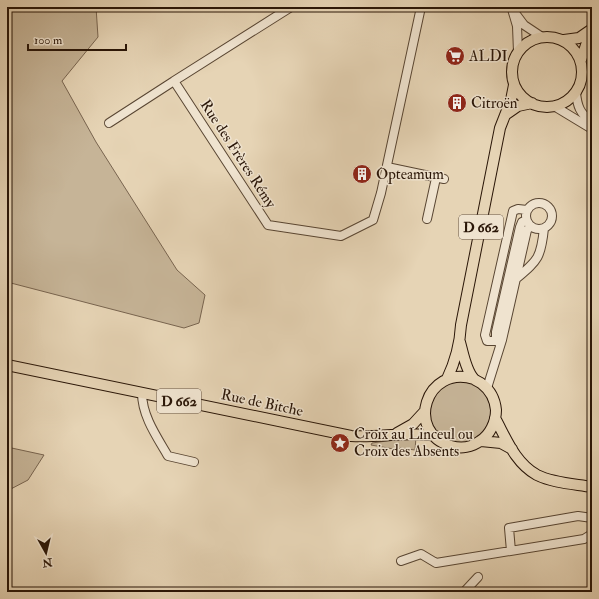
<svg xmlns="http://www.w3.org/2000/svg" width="599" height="599" font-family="'IM FELL Double Pica',serif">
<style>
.green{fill:#c6b497;stroke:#78644f}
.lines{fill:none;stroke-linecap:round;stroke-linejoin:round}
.minor-casing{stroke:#584532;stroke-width:10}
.major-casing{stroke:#291507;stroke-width:12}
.minor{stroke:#efe3cf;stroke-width:8}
.major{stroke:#e6d4b5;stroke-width:10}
.labels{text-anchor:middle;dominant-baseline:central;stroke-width:3;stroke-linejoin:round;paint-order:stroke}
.shield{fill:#efe3cf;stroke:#645343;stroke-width:1}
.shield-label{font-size:14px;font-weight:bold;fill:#291507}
.poi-label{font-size:15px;fill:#291507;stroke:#efe3cf;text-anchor:start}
.street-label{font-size:15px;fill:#291507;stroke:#efe3cf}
</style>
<rect width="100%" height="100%" fill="#e6d4b5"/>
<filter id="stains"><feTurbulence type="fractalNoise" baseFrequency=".005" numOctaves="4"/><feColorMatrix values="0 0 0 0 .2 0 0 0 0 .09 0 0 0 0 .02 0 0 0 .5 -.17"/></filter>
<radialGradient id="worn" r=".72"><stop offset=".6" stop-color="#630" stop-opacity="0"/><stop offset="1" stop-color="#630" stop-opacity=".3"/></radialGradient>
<path class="green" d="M7 7H96L98 37 62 81 96 142 177 270 205 295 199 323 184 328 7 282Z
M429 412a31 31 0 1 1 62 0a31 31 0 1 1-62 0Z
M416 437 415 450 400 448 399 450 371 445 372 443Z
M7 447 44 455 28 480 7 491Z"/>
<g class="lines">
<g class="minor-casing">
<path id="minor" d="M291 7 174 81 268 225 341 236 373 220 381 193 421 7
M512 9 517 26 518 52
M515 13 524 25 542 37
M576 92C577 105 580 115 592 121
M554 106 592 129
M109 123 174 81
M387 167 444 179
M526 216a13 13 0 1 1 26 0a13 13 0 1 1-26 0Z
M427 219 436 178
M516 279C538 260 541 258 544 228
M496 341H487L485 335 513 211 518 209 527 210
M500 343 496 341V332L520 227 522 222 526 220
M487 388 502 340 527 230 531 226
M142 393C142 416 157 437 168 456L194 462
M511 551 509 528 578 516 592 518
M401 561 421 554 436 563 584 539 592 534
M464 592 478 577"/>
</g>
<g class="major-casing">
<path id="major" d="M512 72a35 35 0 1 1 70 0a35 35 0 1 1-70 0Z
M564 40 579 38 592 29
M581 60 586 45 592 34
M505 115 518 106 532 103
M460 342C463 353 466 371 474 379 476 381 480 382 482 384 490 390 495 400 496 410 496 422 490 435 480 441 472 447 461 449 451 446 405 433 425 364 474 379
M7 365 351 436C379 438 407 431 435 436
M447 379C455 362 460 344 461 325L500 128 511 100 514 85
M495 418C506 438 515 463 537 475 553 483 575 484 592 487
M397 433 413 424 425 411
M481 441 501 443 512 449"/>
</g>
<use href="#minor" class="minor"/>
<use href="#major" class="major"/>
</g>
<defs>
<g id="supermarket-disc" transform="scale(1)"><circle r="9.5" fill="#8f2418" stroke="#efe3cf"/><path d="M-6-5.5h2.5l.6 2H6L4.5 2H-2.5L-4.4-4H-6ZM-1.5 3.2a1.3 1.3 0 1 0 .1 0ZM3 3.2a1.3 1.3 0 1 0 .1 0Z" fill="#fff"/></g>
<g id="building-disc" transform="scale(1)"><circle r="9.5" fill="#8f2418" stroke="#efe3cf"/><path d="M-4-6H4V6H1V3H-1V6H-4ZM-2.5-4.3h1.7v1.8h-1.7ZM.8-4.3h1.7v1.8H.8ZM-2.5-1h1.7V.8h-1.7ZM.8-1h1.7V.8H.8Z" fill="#fff"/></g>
<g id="sight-disc" transform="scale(1)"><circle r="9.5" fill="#8f2418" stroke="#efe3cf"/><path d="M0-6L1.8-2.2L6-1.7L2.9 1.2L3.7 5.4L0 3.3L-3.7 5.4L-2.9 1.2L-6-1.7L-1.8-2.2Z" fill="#fff"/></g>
</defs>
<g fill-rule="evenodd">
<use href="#supermarket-disc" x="455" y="56"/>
<use href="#building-disc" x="457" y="103"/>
<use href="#building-disc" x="362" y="174"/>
<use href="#sight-disc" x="340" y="443"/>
</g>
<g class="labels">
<g class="shield">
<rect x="459" y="215" width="44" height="24" rx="3"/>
<rect x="157" y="389" width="44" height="24" rx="3"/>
</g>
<g class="shield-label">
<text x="481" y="227">D 662</text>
<text x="179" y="401">D 662</text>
</g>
<g class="poi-label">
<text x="469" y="56">ALDI</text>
<text x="471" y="103">Citroën</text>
<text x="376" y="174">Opteamum</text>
<text x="354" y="434">Croix au Linceul ou<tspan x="354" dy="17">Croix des Absents</tspan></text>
</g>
<g class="street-label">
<text transform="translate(238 154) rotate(57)">Rue des Frères Rémy</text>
<text transform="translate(262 403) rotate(12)">Rue de Bitche</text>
</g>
</g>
<rect width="599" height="599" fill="none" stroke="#e6d4b5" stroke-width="24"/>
<rect x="8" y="8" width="583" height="583" fill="none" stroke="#291507" stroke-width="2"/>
<rect x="12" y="12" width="575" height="575" fill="none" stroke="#291507"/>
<g transform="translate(46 553) rotate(172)" stroke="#efe3cf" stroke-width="3" paint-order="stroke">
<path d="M0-3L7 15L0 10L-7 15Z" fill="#291507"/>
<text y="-6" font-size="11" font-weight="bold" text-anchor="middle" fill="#291507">N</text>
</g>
<path d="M28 44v6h98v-6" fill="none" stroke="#291507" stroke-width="2"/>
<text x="34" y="44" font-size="12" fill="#291507" stroke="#efe3cf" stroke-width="3" paint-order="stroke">100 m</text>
<rect width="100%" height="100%" filter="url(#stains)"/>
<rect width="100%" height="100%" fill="url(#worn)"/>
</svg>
